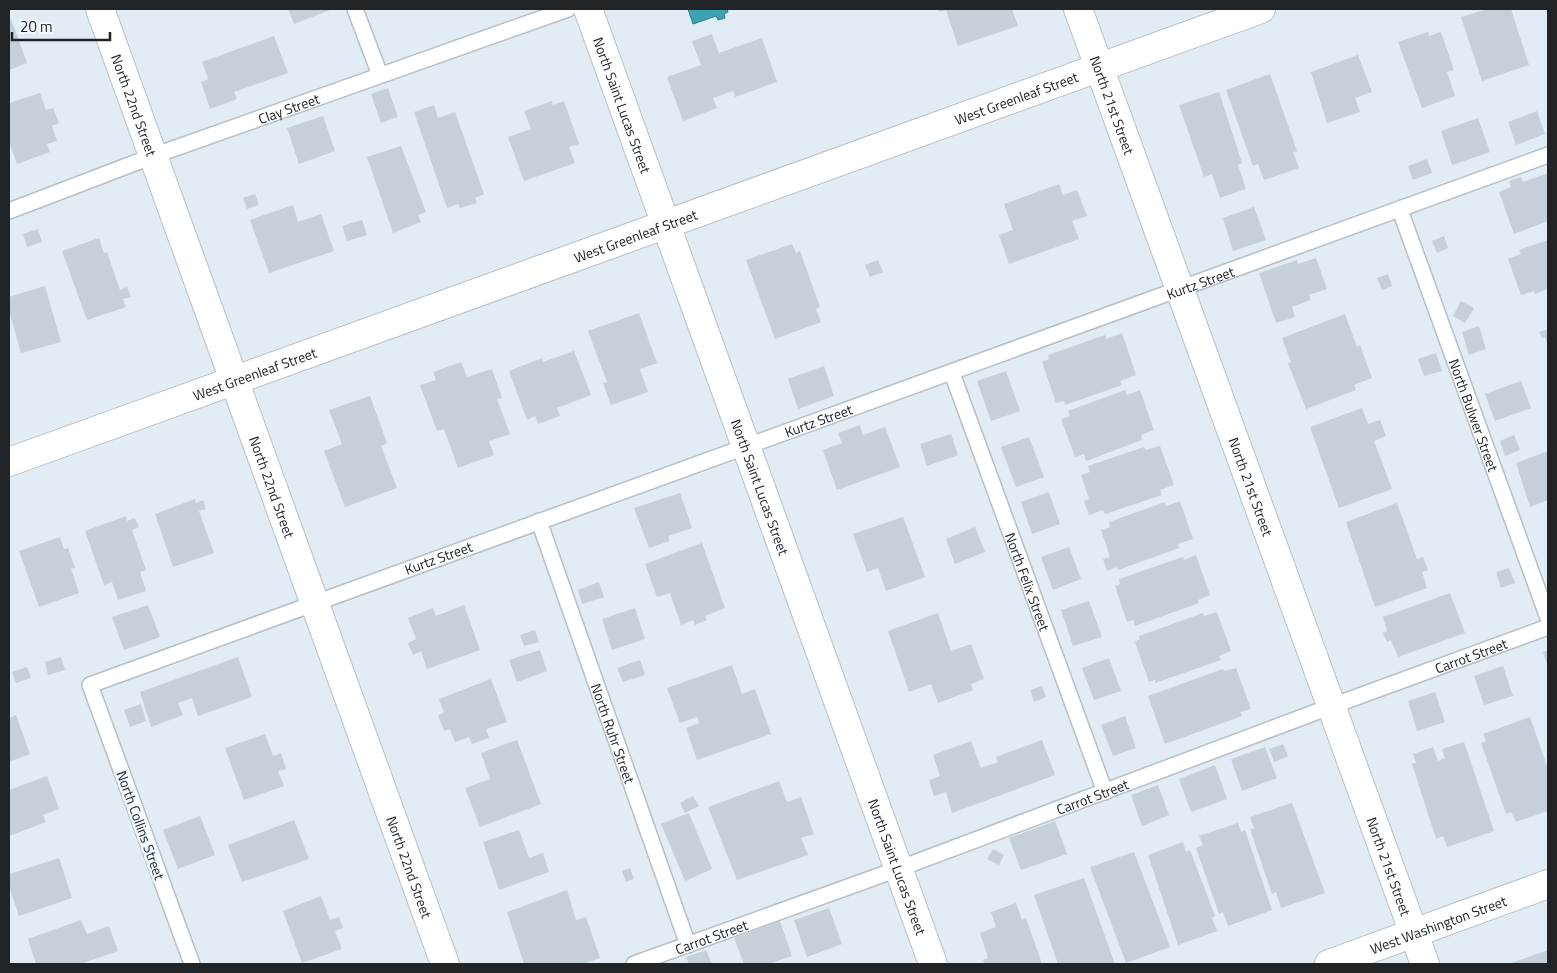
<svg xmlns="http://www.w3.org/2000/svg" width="1557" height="973" font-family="'Titillium Web',sans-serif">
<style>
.water{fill:#3ba3b4;stroke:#337d8a}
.building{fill:#c5d0d8}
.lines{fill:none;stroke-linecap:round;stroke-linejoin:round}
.lane-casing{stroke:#b5bfc8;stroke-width:18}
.street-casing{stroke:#b5bfc8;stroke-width:30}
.lane{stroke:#fff;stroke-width:15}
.street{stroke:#fff;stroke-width:28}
.labels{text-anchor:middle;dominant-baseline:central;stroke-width:5;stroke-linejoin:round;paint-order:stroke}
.street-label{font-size:14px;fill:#202427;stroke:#f2f9fe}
</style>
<rect width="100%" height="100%" fill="#e2ecf5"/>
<path class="water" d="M688 9H727L728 12 724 14 725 18 718 20 716 16 693 24Z"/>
<path class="building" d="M288 9H329L330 10 294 24Z
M938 9H1012L1018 26 958 46 946 10 939 12Z
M1487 9H1511L1529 65 1482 81 1461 17Z
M11 19 27 63 9 70V20Z
M1428 32 1429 36 1441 32 1454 70 1447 72 1455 96 1422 108 1398 42Z
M712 34 719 53 762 38 777 82 735 97 733 91 713 98 717 108 683 121 667 77 701 65 692 41Z
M274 36 288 73 234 92 237 99 210 109 201 82 208 79 202 62Z
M1358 55 1372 92 1355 98 1360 112 1327 123 1311 72Z
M1270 74 1297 151 1293 152 1299 168 1264 180 1258 164 1253 166 1226 90Z
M388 88 398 117 381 123 371 94Z
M1219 92 1242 163 1238 165 1246 189 1220 198 1212 174 1204 177 1179 105Z
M40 93 46 110 53 108 59 123 52 126 57 141 47 144 50 152 17 164 9 142V103Z
M552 101 553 105 564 101 579 144 569 147 575 163 524 181 508 137 531 129 524 111Z
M434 105 438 118 455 112 484 194 475 198 477 203 460 208 458 204 447 208 414 112Z
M1537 111 1545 134 1516 145 1508 122Z
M323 116 335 151 299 164 287 128Z
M1478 118 1490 152 1452 165 1441 131Z
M401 146 426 212 418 215 421 222 393 233 367 157Z
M1427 159 1432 173 1413 180 1408 166Z
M1548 173V221L1514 234 1499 192 1511 187 1509 181 1521 177 1523 182Z
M1059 184 1063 195 1077 190 1087 216 1072 221 1079 239 1009 264 999 235 1013 230 1004 204Z
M255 194 259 205 247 209 243 198Z
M293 205 298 222 321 214 334 251 269 273 250 220Z
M1254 207 1266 240 1233 251 1223 218Z
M362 220 367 235 347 241 342 226Z
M38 229 42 242 27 247 23 234Z
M1444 236 1448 248 1437 253 1432 241Z
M99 238 104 253 107 252 120 290 127 287 131 297 123 299 126 307 87 320 62 251Z
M1548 240V289L1535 294 1534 291 1521 295 1508 259 1521 254 1519 250Z
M792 244 796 253 800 251 820 307 816 309 821 322 775 339 746 260Z
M1316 258 1327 289 1309 295 1311 300 1292 307 1295 317 1276 323 1259 273 1297 260 1298 264Z
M878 260 883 272 870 277 865 265Z
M1388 274 1392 286 1382 290 1377 278Z
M45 286 61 342 21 353 9 311V297Z
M1461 301 1474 308 1465 323 1453 316Z
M639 313 657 363 640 369 648 392 611 405 603 383 607 382 588 331Z
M1345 314 1357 347 1360 345 1372 378 1354 385 1356 390 1306 409 1288 363 1291 362 1282 338Z
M1479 326 1486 349 1469 355 1462 332Z
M1546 330H1548V345L1545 337 1542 338 1539 332Z
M1122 333 1136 375 1120 381 1122 385 1065 405 1064 401 1056 403 1042 362 1049 359 1048 355 1105 335 1106 339Z
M574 351 591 395 557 408 560 416 538 424 535 416 527 420 509 371 542 358 543 362Z
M1436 353 1442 371 1424 376 1418 359Z
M461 362 467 377 492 369 502 398 497 399 510 434 489 441 494 455 458 468 444 429 437 431 420 385 436 380 433 372Z
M824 366 834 396 798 409 788 379Z
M1006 371 1020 411 991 421 977 381Z
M1521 381 1531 408 1495 421 1485 394Z
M1125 390 1127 395 1140 390 1154 430 1141 435 1142 440 1086 461 1084 454 1075 457 1061 419 1070 416 1068 411Z
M370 396 387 443 381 446 397 488 345 507 324 451 342 444 329 410Z
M1362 408 1368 424 1380 420 1386 436 1374 441 1392 489 1339 508 1310 427Z
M860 425 863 435 885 427 900 467 837 490 823 450 842 443 838 433Z
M951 434 958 455 927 466 920 444Z
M1514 435 1520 450 1505 456 1500 441Z
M1029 437 1044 477 1016 487 1001 447Z
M1160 446 1174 485 1160 490 1162 495 1105 514 1103 510 1089 515 1084 501 1089 499 1081 475 1090 472 1088 466 1144 447 1146 450Z
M1548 451V500L1530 507 1516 463Z
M1049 492 1060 524 1032 534 1021 502Z
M680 493 692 528 668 536 670 541 649 548 634 508Z
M195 499 196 503 203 500 206 509 199 511 214 553 173 567 155 514Z
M1180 501 1193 539 1178 544 1179 548 1118 570 1117 567 1107 571 1103 559 1110 557 1101 530 1110 527 1109 522 1165 502 1166 506Z
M1397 503 1417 559 1423 557 1428 570 1422 572 1427 588 1375 607 1346 522Z
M126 516 127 521 135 518 139 527 132 530 146 570 140 572 146 591 118 600 112 582 104 585 85 531Z
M903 517 925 577 886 591 878 568 867 572 853 534Z
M975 527 985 552 955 564 946 539Z
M60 537 64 549 68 548 75 568 71 569 79 593 39 607 19 551Z
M702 543 725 608 705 616 707 620 695 625 693 620 681 625 670 593 657 597 645 564Z
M1069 547 1081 579 1053 590 1041 557Z
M1196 555 1210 595 1198 600 1199 603 1135 626 1133 620 1127 622 1115 586 1120 584 1119 579 1183 557 1184 560Z
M1509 568 1515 583 1501 588 1496 572Z
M599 582 604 597 582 604 578 590Z
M1450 593 1465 633 1398 657 1391 640 1387 642 1383 633 1387 631 1383 617Z
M1089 601 1102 637 1073 646 1061 610Z
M148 605 160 637 124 650 112 617Z
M464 605 480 650 427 669 421 651 413 655 408 643 416 639 408 618 433 608 436 616Z
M635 608 645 639 612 650 602 619Z
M1217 612 1231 651 1219 656 1221 660 1155 683V680L1149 682 1135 642 1140 639 1139 636 1203 613 1204 616Z
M938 613 951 651 971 644 984 679 971 684 973 690 938 703 931 684 909 692 888 631Z
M535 630 539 642 524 646 520 635Z
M540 650 547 671 517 682 509 660Z
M1548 650V668L1543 652Z
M61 657 65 670 48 675 45 662Z
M238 657 252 697 198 716 192 698 178 703 183 715 151 727 140 692Z
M1109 658 1121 691 1094 700 1082 668Z
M640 660 645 675 623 682 617 668Z
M732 665 742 694 755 689 771 734 697 760 686 728 699 723 697 717 680 723 667 688Z
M1503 666 1513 696 1484 705 1474 676Z
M27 667 31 678 16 683 12 672Z
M1236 668 1251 709 1240 712 1242 716 1165 744 1148 696 1223 669 1224 671Z
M491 679 507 722 486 729 489 738 472 744 469 737 455 742 450 729 444 731 438 715 444 713 439 699Z
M1042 686 1046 697 1034 702 1030 690Z
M1435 692 1445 722 1417 731 1408 701Z
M141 704 146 721 130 727 124 710Z
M16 715 30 754 9 762V718Z
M1125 716 1136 748 1113 756 1101 725Z
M1530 717 1548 769V811L1516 822 1511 812 1506 814 1481 743 1486 741 1483 734Z
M265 734 273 756 281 753 286 769 278 771 284 786 244 800 225 748Z
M517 740 541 804 480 827 465 788 490 779 481 753Z
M1042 740 1055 775 952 813 946 792 934 796 929 780 940 776 933 755 971 741 981 768 998 762 996 757Z
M1464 742 1494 831 1447 847 1443 836 1436 839 1412 764 1416 763 1413 754 1433 747 1438 761 1445 758 1442 749Z
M1283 744 1288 756 1274 762 1269 749Z
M1265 747 1277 778 1242 791 1231 759Z
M1215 765 1227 799 1191 812 1179 779Z
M47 776 59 809 43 815 46 822 9 836V790Z
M779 781 787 802 801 797 814 834 801 838 808 855 737 880 708 807Z
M1158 785 1169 815 1142 826 1131 795Z
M693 796 699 806 685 813 680 803Z
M1292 803 1325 893 1281 908 1276 892 1272 894 1250 829 1254 828 1250 817Z
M689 813 712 869 685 881 661 824Z
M200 816 215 855 178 869 163 830Z
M294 820 309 859 242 882 228 845Z
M1055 821 1067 854 1021 870 1009 838Z
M1238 823 1241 832 1245 830 1272 910 1228 926 1223 912 1219 914 1196 848 1203 845 1199 836Z
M519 830 529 858 543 853 549 872 499 890 483 842Z
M1183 842 1186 852 1190 850 1215 916 1212 918 1217 931 1178 945 1148 855Z
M993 849 1004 855 999 865 987 859Z
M1134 852 1170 947 1126 963 1090 867Z
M59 858 72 898 19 916 9 886V874Z
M630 868 634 879 626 882 622 871Z
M1084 878 1115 964H1058L1034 895Z
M567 890 576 920 586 917 600 958 583 964H524L507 912Z
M321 896 330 920 339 917 343 928 335 931 342 949 302 963 283 911Z
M1016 903 1022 920 1026 918 1042 964H985L983 960 988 958 980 933 996 927 991 912Z
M829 908 842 944 807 957 794 920Z
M81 920 87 934 109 926 118 951 80 964H36L28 939Z
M780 921 792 956 769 964H744L734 938Z
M706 950 712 964H689L686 957Z
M1548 950V964H1508Z"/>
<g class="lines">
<g class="lane-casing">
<g id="lane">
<path d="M355 9 380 75"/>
<path id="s1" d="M1400 210 1548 618"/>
<path id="s2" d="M9 211 153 156 568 9"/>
<path id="s3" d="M952 373 1105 792"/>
<path id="s4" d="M539 521 688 945"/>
<path id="s5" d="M192 964 90 685C575 505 1063 334 1548 155"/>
<path id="s6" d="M634 964 898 869 1332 706 1548 627"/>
</g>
</g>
<g class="street-casing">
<g id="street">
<path id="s7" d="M100 9 445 964"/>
<path id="s8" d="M588 9 933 964"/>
<path id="s9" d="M1078 9 1425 964"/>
<path id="s10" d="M9 462 1261 9"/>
<path id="s11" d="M1329 964 1548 884"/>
</g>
</g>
<use href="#lane" class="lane"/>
<use href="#street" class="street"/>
</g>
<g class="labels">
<g class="street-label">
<text stroke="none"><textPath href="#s10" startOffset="1071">West Greenleaf Street</textPath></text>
<text stroke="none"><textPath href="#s7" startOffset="102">North 22nd Street</textPath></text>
<text stroke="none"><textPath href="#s8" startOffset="102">North Saint Lucas Street</textPath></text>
<text stroke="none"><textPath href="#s9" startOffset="102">North 21st Street</textPath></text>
<text stroke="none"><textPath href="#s2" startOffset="298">Clay Street</textPath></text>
<text stroke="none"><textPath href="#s10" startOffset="666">West Greenleaf Street</textPath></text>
<text stroke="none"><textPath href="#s5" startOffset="1478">Kurtz Street</textPath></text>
<text stroke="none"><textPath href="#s10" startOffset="261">West Greenleaf Street</textPath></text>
<text stroke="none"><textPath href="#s1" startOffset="218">North Bulwer Street</textPath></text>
<text stroke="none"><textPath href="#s5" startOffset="1072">Kurtz Street</textPath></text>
<text stroke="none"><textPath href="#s9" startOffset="508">North 21st Street</textPath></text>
<text stroke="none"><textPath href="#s7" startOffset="508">North 22nd Street</textPath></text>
<text stroke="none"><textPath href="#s8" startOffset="508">North Saint Lucas Street</textPath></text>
<text stroke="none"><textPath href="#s5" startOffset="668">Kurtz Street</textPath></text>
<text stroke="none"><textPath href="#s3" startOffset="222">North Felix Street</textPath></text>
<text stroke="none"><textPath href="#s6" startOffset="892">Carrot Street</textPath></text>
<text stroke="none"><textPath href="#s4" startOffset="225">North Ruhr Street</textPath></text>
<text stroke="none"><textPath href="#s6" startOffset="488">Carrot Street</textPath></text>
<text transform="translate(141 825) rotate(70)">North Collins Street</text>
<text stroke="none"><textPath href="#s7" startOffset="912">North 22nd Street</textPath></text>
<text stroke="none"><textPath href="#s8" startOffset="912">North Saint Lucas Street</textPath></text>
<text stroke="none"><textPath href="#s9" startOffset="912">North 21st Street</textPath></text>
<text stroke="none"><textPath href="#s11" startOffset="116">West Washington Street</textPath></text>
<text stroke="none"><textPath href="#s6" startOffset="82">Carrot Street</textPath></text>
</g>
</g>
<rect width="1557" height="973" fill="none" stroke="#202427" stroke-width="20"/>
<path d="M12 32v8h98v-8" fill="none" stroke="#202427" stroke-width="2.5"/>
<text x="20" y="32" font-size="15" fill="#202427" stroke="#f2f9fe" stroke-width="4" paint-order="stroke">20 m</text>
</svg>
